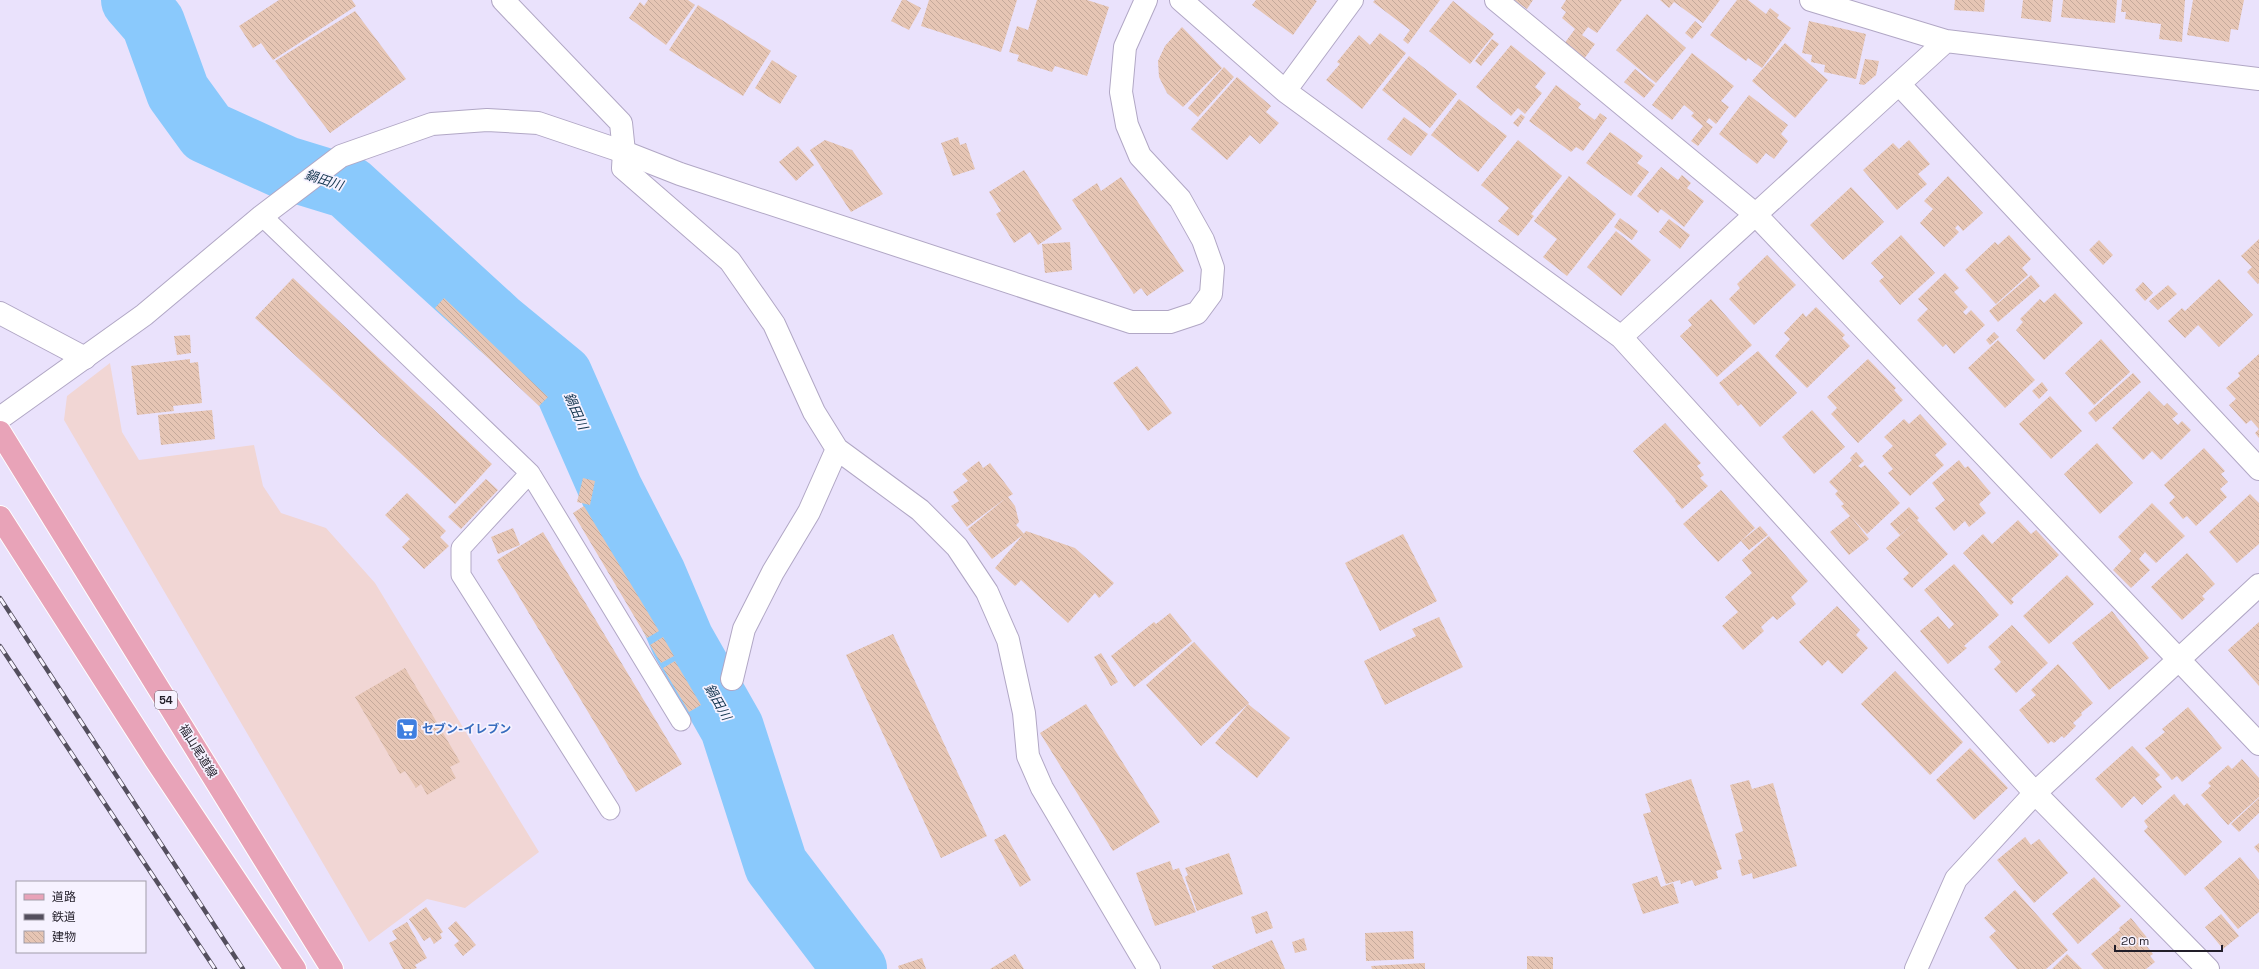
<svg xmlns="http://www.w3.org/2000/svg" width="2259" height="969" font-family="'Space Grotesk','Noto Sans JP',sans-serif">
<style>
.commercial{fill:#f1d6d4}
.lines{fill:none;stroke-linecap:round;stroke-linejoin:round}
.river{stroke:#8ac9fc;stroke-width:64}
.building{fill:url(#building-back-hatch)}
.lane-casing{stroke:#b1a7c5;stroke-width:21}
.street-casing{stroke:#b1a7c5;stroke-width:24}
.secondary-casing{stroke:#b1a7c5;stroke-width:24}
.primary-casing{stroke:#fff;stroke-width:24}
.lane{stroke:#fff;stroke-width:19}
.street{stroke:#fff;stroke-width:22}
.secondary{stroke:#fff;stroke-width:22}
.primary{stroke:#e8a3b8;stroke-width:22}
.rail-casing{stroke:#544f5e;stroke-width:4.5}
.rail{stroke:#f6f2ff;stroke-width:3;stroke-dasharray:9;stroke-linecap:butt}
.labels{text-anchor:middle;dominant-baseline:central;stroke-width:3.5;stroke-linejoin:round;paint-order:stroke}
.shield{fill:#f6f2ff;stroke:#625e69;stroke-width:1}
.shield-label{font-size:11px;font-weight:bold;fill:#221e29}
.shop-label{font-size:12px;font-weight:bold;fill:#366cbe;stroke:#f6f2ff;text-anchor:start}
.street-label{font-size:12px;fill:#221e29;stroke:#f6f2ff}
.water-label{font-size:13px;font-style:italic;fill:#12344e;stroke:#f6f2ff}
</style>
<defs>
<pattern id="building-back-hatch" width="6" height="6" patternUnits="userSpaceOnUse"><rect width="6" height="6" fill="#e6c5b4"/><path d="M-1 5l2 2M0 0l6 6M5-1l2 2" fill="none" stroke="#c5a99b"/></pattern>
</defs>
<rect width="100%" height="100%" fill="#eae2fc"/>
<path class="commercial" d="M110 363 122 432 139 460 254 445 263 486 281 513 326 528 375 583 539 852 465 908 427 899 369 942 64 420 67 396Z"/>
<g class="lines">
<path class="river" d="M133 0 153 23 178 92 207 132 286 168 348 187 499 325 561 376 611 490 654 574 682 640 732 728 776 865 855 969"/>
</g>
<path class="building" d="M279 0H352L356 6 273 60 261 43 253 48 239 26Z
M648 0H688L695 5 666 45 629 18 640 2 644 6Z
M902 0H906L921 8 909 30 891 21Z
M929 0H1017L1001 52 921 26Z
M1037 0H1087L1109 7 1087 76 1055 66 1052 72 1017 61 1019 55 1009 52 1017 26 1028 30Z
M1256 0H1315L1317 1 1293 35 1252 5Z
M1375 0H1440L1408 44 1403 40 1410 30 1373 2Z
M1514 0H1533L1527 9Z
M1566 0H1622L1597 33 1588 27 1582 35 1595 44 1584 59 1564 44 1575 29 1562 18 1566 12 1561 8Z
M1660 0H1720L1703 23 1674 2 1669 8Z
M1737 0H1748L1766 14 1770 8 1779 15 1777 18 1791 28 1762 68 1748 58 1746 61 1710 35Z
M1955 0H1985L1984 12 1954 10Z
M2023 0H2053L2051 22 2021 18Z
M2063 0H2117L2115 23 2061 17Z
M2122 0H2185L2182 42 2159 39 2161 24 2125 19 2126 12H2121Z
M2193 0H2244L2238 30 2231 29 2229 42 2187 35Z
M1453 1 1494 34 1470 64 1429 31Z
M698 5 771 51 743 96 669 50Z
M355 11 406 79 330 133 275 61Z
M1647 14 1686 48 1656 83 1616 50Z
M1695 21 1702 27 1692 39 1685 33Z
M1809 21 1866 34 1856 79 1824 72 1825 65 1811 62 1812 55 1802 53Z
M1182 27 1222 68 1183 107 1167 93 1159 77 1158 61 1165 46Z
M1380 33 1406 53 1362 109 1326 80 1340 64 1337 62 1359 35 1370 45Z
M1492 39 1499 44 1481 66 1475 61Z
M1785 43 1828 80 1795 118 1752 81Z
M1511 45 1546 73 1535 87 1542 93 1525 114 1518 108 1511 116 1476 87Z
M1692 53 1734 86 1721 101 1729 107 1716 124 1709 118 1706 122 1713 127 1698 146 1691 141 1703 126 1691 116 1694 113 1684 105 1672 120 1652 105Z
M1409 56 1457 94 1430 128 1382 90Z
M1865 59 1879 61 1876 75 1864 85 1859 84Z
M772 60 797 76 780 104 755 88Z
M1224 67 1234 77 1198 117 1188 108Z
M1635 69 1655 85 1644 98 1624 82Z
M1237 77 1271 106 1266 112 1279 123 1260 144 1250 135 1227 160 1191 129Z
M1556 85 1581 104 1578 108 1595 120 1600 113 1607 118 1583 151 1576 147 1571 152 1529 121Z
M1749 95 1788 125 1781 134 1788 141 1774 159 1766 153 1757 164 1719 134Z
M1459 99 1507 136 1478 172 1431 135Z
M1521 114 1525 117 1518 127 1513 123Z
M1404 117 1428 134 1411 156 1387 139Z
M1610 132 1643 156 1637 163 1649 172 1631 196 1586 163Z
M958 137 960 145 966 143 975 169 953 176 941 143Z
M825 140 852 150 883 194 851 212 810 150Z
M1518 140 1562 176 1531 214 1534 216 1518 236 1498 221 1509 208 1481 185Z
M1909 140 1930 164 1918 174 1927 184 1897 210 1863 170 1893 143 1899 149Z
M798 146 814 165 796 181 779 162Z
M1661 167 1678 180 1682 175 1691 183 1687 188 1704 201 1684 227 1661 209 1658 213 1637 196Z
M1024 170 1062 229 1038 245 1030 232 1014 243 996 214 1001 211 989 192Z
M1569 176 1616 214 1567 276 1543 257 1557 239 1534 221Z
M1948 176 1983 213 1963 231 1958 225 1955 228 1959 232 1944 247 1920 223 1933 209 1924 201Z
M1121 177 1184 271 1147 296 1141 288 1134 294 1072 200 1097 183 1101 191Z
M1851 187 1884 222 1843 260 1810 225Z
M1620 218 1638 231 1632 240 1614 227Z
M1669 219 1690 235 1680 249 1659 232Z
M1616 231 1651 260 1621 296 1587 267Z
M1901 235 1935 273 1900 305 1879 281 1884 277 1871 263Z
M2009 235 2031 259 2022 268 2028 275 1996 304 1965 270 1995 242 1998 245Z
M2259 239V283L2258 284 2247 272 2252 267 2241 256Z
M2099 240 2113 255 2103 265 2089 250Z
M1070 242 1072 270 1045 273 1042 244Z
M1767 255 1796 285 1754 325 1729 299 1740 288 1737 284Z
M1945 273 1959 288 1954 292 1968 307 1963 312 1966 315 1971 310 1985 325 1954 354 1946 344 1943 347 1917 320 1928 309 1918 299Z
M2031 275 2040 286 1998 322 1989 311Z
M293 278 492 464 455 504 255 318Z
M2219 279 2253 315 2219 347 2198 325 2185 338 2168 321 2182 308 2185 311Z
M2143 282 2153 293 2145 301 2135 290Z
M2168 285 2177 294 2158 310 2149 301Z
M2055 293 2083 323 2044 360 2016 330 2023 322 2020 319 2040 299 2044 303Z
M444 298 548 397 539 406 435 308Z
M1711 299 1752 345 1717 377 1680 336 1692 325 1688 320Z
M1816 307 1845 335 1842 338 1850 346 1807 388 1775 356 1790 339 1784 333 1803 313 1806 317Z
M1994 332 1999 337 1990 345 1986 340Z
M190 335 191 353 177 355 174 336Z
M2101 339 2130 372 2094 405 2065 373Z
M1998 340 2035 380 2005 408 1968 368Z
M1758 351 1797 393 1760 427 1741 404 1738 406 1719 383Z
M2259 354V438L2255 433 2259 429 2251 420 2246 424 2229 405 2236 399 2226 388 2240 376 2238 373Z
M190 359V363L198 362 202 403 173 406 174 411 137 415 131 366Z
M1868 359 1896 388 1894 390 1903 400 1858 443 1831 414 1837 408 1827 397Z
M1137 366 1172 413 1148 431 1113 383Z
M2133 373 2141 382 2096 422 2088 413Z
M2042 382 2048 390 2039 399 2032 391Z
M2149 391 2164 406 2167 403 2178 414 2172 419 2178 425 2182 421 2191 430 2161 460 2152 451 2143 460 2112 428Z
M2050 396 2082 431 2051 459 2019 424Z
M212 410 215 439 161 445 158 415Z
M1812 410 1845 447 1814 474 1782 437Z
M1920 414 1947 444 1935 455 1944 465 1910 496 1888 473 1893 469 1882 456 1893 446 1884 437 1904 419 1909 424Z
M1665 423 1701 463 1697 466 1704 475 1700 478 1708 486 1682 509 1675 501 1676 500 1633 451Z
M2097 443 2133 483 2100 514 2064 474Z
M2204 448 2225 471 2221 474 2228 482 2220 489 2227 497 2196 526 2187 516 2183 519 2169 503 2175 497 2164 485Z
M1856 452 1864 461 1858 466 1861 468 1865 465 1900 503 1867 534 1851 517 1869 539 1849 555 1830 532 1850 516 1841 506 1844 504 1835 494 1838 491 1829 482 1852 460 1850 458Z
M1959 460 1965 468 1968 466 1991 493 1979 504 1986 513 1969 527 1965 521 1954 531 1935 508 1945 500 1932 483Z
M979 461 983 468 990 463 1013 494 1008 497 1015 506 1019 522 1016 525 1024 534 992 559 968 529 1006 498 967 527 951 506 959 501 953 492 968 481 962 474Z
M583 478 595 481 590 505 577 502Z
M486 479 498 490 461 529 448 517Z
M1721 490 1755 528 1718 562 1683 524Z
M407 493 446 531 440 537 449 546 424 569 402 547 410 539 385 515Z
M2250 494 2259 503V544L2237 563 2209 532Z
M2152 503 2185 536 2156 563 2145 552 2139 559 2150 570 2131 588 2113 570 2131 551 2118 537Z
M584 506 659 631 647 638 573 513Z
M1909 507 1919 518 1917 520 1948 554 1912 588 1903 579 1909 573 1886 548 1915 522 1900 535 1890 524Z
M2018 520 2031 534 2036 530 2059 555 2011 599 2014 602 2011 605 1963 553 1983 534 1992 544Z
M1760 526 1768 535 1749 550 1741 541Z
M513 528 520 545 498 554 491 537Z
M1026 531 1075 548 1114 583 1099 598 1095 593 1068 623 1021 580 1015 586 995 568Z
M543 532 682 764 636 792 497 560Z
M1403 534 1437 601 1380 631 1345 563Z
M1769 536 1808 581 1791 597 1796 604 1777 620 1773 616 1761 627 1764 631 1743 650 1722 626 1738 612 1725 597 1752 573 1742 560Z
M2187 553 2215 584 2202 596 2205 599 2182 620 2151 587Z
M1954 564 1999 615 1964 646 1967 648 1948 664 1920 631 1938 616 1949 629 1954 624 1924 590Z
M2067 575 2094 604 2049 644 2023 616Z
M1837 606 1860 630 1856 635 1868 648 1842 674 1828 660 1822 666 1799 642Z
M2112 611 2149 658 2109 690 2072 643Z
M1170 613 1192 641 1134 687 1111 656 1154 622 1156 624Z
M1439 617 1463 667 1385 705 1364 661 1416 636 1412 629Z
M2259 622V686L2228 650Z
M2012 625 2048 663 2016 693 1994 669 2001 662 1988 647Z
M893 634 987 836 941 858 846 655Z
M663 637 674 656 661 663 650 645Z
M1194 642 1249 703 1201 746 1146 685Z
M1101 653 1118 682 1111 686 1094 657Z
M675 661 701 705 689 712 663 668Z
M2058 664 2093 703 2081 713 2082 715 2073 723 2076 726 2064 738 2062 736 2054 743 2051 741 2048 744 2019 710 2036 695 2031 690Z
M405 668 460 762 450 767 456 778 427 795 421 784 416 788 405 771 400 774 355 697Z
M1895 671 1963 742 1930 775 1861 704Z
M1086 704 1160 822 1113 851 1040 733Z
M1248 704 1290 738 1257 778 1215 743Z
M2188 707 2222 748 2182 782 2177 776 2172 780 2145 748 2165 732 2162 729Z
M2132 746 2160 775 2155 779 2162 787 2142 805 2134 796 2122 808 2095 779Z
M1970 748 2008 788 1974 820 1936 780Z
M2242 759 2259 778V797L2228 825 2201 795 2211 786 2208 783 2228 765 2232 769Z
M1691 779 1722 869 1716 871 1718 878 1695 886 1692 880 1681 884 1680 880 1666 884 1643 814 1651 812 1645 794Z
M1749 780 1752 789 1773 783 1797 866 1753 879 1752 873 1742 876 1738 860 1742 859 1735 834 1743 831 1730 785Z
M2174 794 2184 806 2187 803 2222 842 2185 876 2144 831 2148 827 2144 821Z
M2259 798V813L2239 832 2231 824Z
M1005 834 1031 880 1020 887 994 840Z
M2025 837 2031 845 2039 839 2068 873 2034 903 1997 860Z
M2259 843V853L2254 847Z
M1229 853 1243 894 1197 911 1185 877 1188 875 1185 868Z
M2240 857 2259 880V912L2238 929 2204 888Z
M1170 861 1173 870 1179 868 1196 912 1155 926 1136 873Z
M1657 876 1661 887 1673 883 1679 903 1643 914 1632 884Z
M2094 877 2121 906 2078 944 2052 914Z
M2015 890 2068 950 2046 969H2017L1989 937 1996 931 1984 918Z
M426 907 443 932 440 934 442 938 434 944 430 937 424 941 409 919Z
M1267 911 1273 928 1256 934 1251 917Z
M2221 914 2239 936 2223 949 2205 927Z
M2131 918 2149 940 2145 944 2153 954 2150 956 2155 962 2146 969H2104L2091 954 2120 930 2119 928Z
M456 921 476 945 463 956 454 945 459 941 448 928Z
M407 922 427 958 415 965 417 968 414 969H403L389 943 397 939 392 931Z
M1413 931 1414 959 1366 961 1365 933Z
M1304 938 1307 950 1295 953 1292 942Z
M1272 940 1285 969H1214L1212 966Z
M1015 954 1024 969H990Z
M2067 954 2082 969H2052Z
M1527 956 1553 957V969H1527Z
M922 958 926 969H899L898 966Z
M1425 963V969H1372L1371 966Z"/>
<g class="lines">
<g class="lane-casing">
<path id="lane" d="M262 216 530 473 681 721
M530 473 461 548V575L610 810"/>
</g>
<g class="street-casing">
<path id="street" d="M503 0 621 123 624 152 623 168 730 261 774 324 814 412 837 449 920 510 957 547 987 592 1008 640 1024 713 1028 756 1042 788 1149 969
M1181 0 1285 91 1621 337 2035 793 2208 969
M1496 0 1755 214 2259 744
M1811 0 1946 41
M1899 84 2259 469
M1285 91 1352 0
M0 313 85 358
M1621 337 1946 41 2259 79
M732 679 744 629 773 572 809 512 837 449
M1916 969 1956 879 2035 793 2259 585"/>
</g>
<g class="secondary-casing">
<path id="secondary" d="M0 418 144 315 262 216 341 156 432 124 487 120 538 123 624 152 680 174 1131 322H1170L1197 313 1211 294 1213 268 1203 240 1180 199 1140 156 1127 125 1121 92 1125 47 1146 0"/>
</g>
<g class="primary-casing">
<path id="primary" d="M0 432 332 969
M0 517 155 759 295 969"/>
</g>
<use href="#lane" class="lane"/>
<use href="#street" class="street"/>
<use href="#secondary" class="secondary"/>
<use href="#primary" class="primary"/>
<g class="rail-casing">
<path id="rail" d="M0 598 243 969
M0 646 215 969"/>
</g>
<use href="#rail" class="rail"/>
</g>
<defs>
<g id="supermarket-square" transform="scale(1.15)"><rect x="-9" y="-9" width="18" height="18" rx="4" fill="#3f7fe0" stroke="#f6f2ff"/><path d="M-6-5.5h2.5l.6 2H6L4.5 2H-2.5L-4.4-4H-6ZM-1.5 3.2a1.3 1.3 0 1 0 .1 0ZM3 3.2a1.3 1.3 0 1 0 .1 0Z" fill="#fff"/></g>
</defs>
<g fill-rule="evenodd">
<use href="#supermarket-square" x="407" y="729"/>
</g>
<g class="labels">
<rect class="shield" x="155" y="691" width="22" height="18" rx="3"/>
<g class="shield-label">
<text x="166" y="700">54</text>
</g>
<g class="shop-label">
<text x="422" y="729">セブン-イレブン</text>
</g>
<g class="street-label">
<text transform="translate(198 751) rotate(58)">福山尾道線</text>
</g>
<g class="water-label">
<text transform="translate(324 180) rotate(18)">鍋田川</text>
<text transform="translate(576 411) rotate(66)">鍋田川</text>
<text transform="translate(718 702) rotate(60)">鍋田川</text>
</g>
</g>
<rect x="16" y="881" width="130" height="72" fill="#f6f2ff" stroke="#a19da9"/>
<rect x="24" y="894" width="20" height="6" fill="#e8a3b8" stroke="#a19da9"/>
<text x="52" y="901" font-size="12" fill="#221e29">道路</text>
<rect x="24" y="914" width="20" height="6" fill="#544f5e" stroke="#a19da9"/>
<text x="52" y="921" font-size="12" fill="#221e29">鉄道</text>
<rect x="24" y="931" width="20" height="12" fill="url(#building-back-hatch)" stroke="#a19da9"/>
<text x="52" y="941" font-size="12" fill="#221e29">建物</text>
<path d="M2115 945v6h107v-6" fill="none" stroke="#221e29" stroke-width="2"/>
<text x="2121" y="945" font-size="12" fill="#221e29" stroke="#f6f2ff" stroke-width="3" paint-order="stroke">20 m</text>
</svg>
